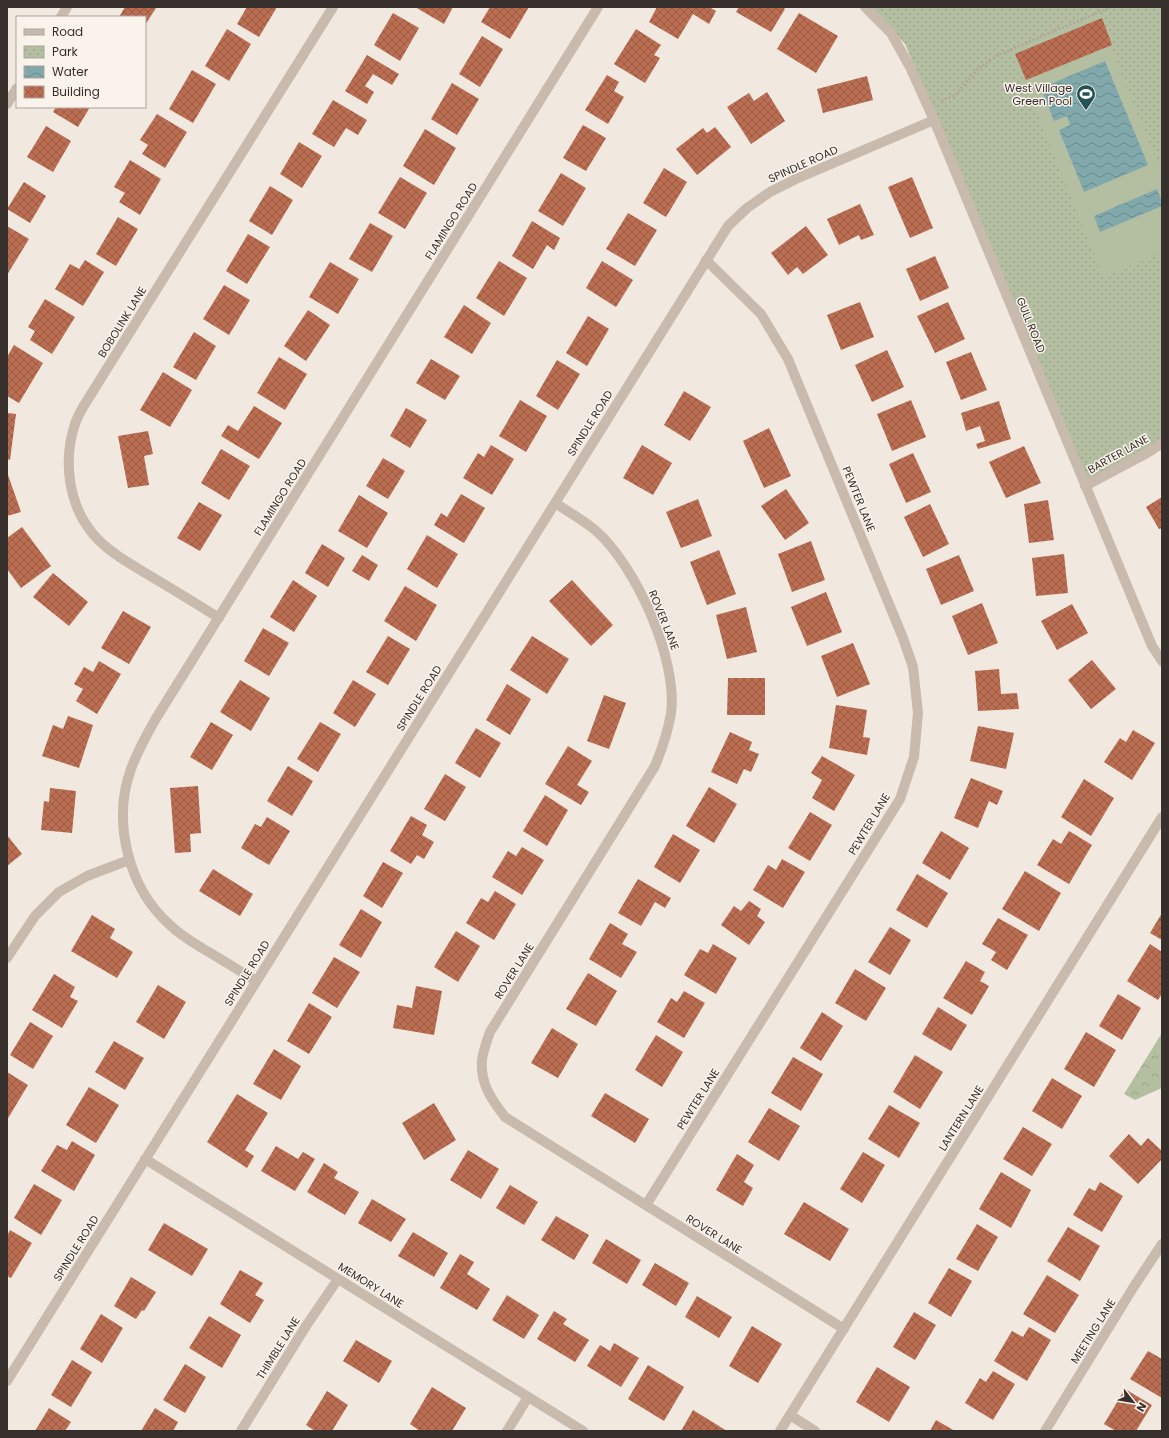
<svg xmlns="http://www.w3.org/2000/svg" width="1169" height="1438" font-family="Poppins,sans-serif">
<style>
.forest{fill:url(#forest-crowns)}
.park{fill:url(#park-dots)}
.pitch{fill:#b4bfa1}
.water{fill:url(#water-waves)}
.building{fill:url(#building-cross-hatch)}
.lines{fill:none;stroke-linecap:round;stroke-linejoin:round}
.path{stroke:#b4a497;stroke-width:2.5;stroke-dasharray:2 2;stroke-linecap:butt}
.street{stroke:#c8baac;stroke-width:10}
.labels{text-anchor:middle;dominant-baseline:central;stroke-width:3;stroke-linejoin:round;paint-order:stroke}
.poi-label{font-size:11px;fill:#372f2b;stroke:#f9f3ec;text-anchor:end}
.street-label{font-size:11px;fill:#372f2b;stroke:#f9f3ec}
</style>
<defs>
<pattern id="forest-crowns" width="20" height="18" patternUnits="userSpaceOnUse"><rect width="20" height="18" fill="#b4bfa1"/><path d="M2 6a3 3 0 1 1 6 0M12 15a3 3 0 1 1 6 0" fill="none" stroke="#9ba48b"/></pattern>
<pattern id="park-dots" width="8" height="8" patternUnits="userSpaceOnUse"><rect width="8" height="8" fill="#b4bfa1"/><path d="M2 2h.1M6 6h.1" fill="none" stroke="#9ba48b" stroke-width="1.8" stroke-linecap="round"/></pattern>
<pattern id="water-waves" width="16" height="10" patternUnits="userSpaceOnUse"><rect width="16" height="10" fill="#81a9ac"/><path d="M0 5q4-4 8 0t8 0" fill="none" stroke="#6a8a8c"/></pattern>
<pattern id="building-cross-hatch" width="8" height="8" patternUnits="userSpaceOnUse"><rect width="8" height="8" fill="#bc6e53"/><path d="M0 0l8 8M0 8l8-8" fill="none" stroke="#9a5b45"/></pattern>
</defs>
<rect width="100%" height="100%" fill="#f1e9e0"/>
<path class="forest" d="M1162 1033V1088L1135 1100 1124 1094Z"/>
<path class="park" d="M870 7H1162V443L1088 482 905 44Z"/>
<path class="pitch" d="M1097 14 1162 174V253L1103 277 1011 49Z"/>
<path class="water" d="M1105 61 1148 165 1084 192 1059 130 1070 125 1067 116 1054 121 1041 88Z
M1157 189 1162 202V206L1100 232 1094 216Z"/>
<path class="building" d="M125 7H155L156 8 145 25V17H119Z
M247 7H277L259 37 237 24Z
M415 7H453L444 24Z
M490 7H529L510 39 481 22Z
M657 7H709L716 11 709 24 693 14 678 39 649 22Z
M739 7H782L785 9 771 32 736 12Z
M393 13 419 28 400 61 374 45Z
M799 13 838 36 816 73 777 49Z
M1102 18 1112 45 1026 80 1015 54Z
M227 29 251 44 229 81 205 66Z
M636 29 661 45 654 55 660 58 645 83 614 64Z
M482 36 503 49 480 87 459 74Z
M367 55 399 74 392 85 373 74 365 86 374 92 367 104 345 91Z
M192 70 216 84 193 123 169 109Z
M607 75 619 82 614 91 624 97 608 124 585 110Z
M867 76 873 100 823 113 817 89Z
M452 83 479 99 457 135 431 119Z
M767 92 785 121 751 144 727 107 749 93 754 101Z
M333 100 367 120 358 135 346 128 334 147 312 134Z
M56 107H90L78 127 53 112Z
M157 114 187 132 165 168 142 154 148 145 140 140Z
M583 125 606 138 586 171 563 158Z
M46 126 71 141 53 172 27 157Z
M715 127 731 147 697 175 676 149 703 128 707 133Z
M425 129 456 148 434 185 403 166Z
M299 142 322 156 302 188 280 174Z
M130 160 161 179 140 215 119 202 125 193 114 187Z
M664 168 687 182 666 217 643 203Z
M561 173 586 188 563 226 538 211Z
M400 177 427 193 405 229 378 213Z
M912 177 933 228 910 238 888 187Z
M24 182 46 196 30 223 7 209Z
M270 186 293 200 272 235 249 221Z
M860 204 874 235 861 240 859 235 839 245 827 219Z
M628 213 657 230 635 266 606 249Z
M118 217 138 229 116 266 96 254Z
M532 221 560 238 554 250 547 245 533 269 512 256Z
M370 223 393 236 372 272 349 259Z
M7 226 29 239 7 275Z
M806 226 828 255 803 274 797 267 788 275 771 253Z
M248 234 270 247 247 284 226 271Z
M935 256 949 288 920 301 906 269Z
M85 260 104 272 83 306 55 289 70 264 79 269Z
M499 261 527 278 504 316 476 298Z
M602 261 633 280 616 307 586 288Z
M330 262 359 279 338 314 309 297Z
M224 285 250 300 229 335 203 319Z
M45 299 75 317 52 354 30 340 35 331 28 327Z
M860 302 874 337 841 350 827 315Z
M948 302 965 339 935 353 917 316Z
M464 305 491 323 472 354 444 337Z
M308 310 330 325 306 361 284 346Z
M588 316 609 329 587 366 566 353Z
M194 332 216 346 196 380 173 367Z
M14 345 43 363 19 403 7 396V357Z
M887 350 904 387 872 402 855 365Z
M971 352 987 390 961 400 946 362Z
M279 357 307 374 285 410 257 393Z
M431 359 460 376 445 400 416 383Z
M557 360 580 374 558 410 536 396Z
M163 372 192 390 170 427 140 410Z
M684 391 711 407 690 441 664 425Z
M520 400 547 416 526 452 499 436Z
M911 400 926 437 892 451 877 414Z
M999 401 1011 439 978 449 976 444 985 441 980 426 966 431 961 413Z
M254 406 282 423 259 459 221 436 228 425 238 431Z
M406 408 427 420 410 448 390 436Z
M7 413 16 414 10 460 7 459Z
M769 428 791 476 764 488 743 441Z
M148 431 153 454 144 456 149 485 128 488 118 436Z
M491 445 514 459 492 495 463 478 478 453 484 457Z
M642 445 672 463 653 495 623 478Z
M1024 446 1041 483 1006 498 989 462Z
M221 449 250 466 229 500 201 483Z
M913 453 931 492 906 503 889 464Z
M383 458 405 471 388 499 366 486Z
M7 472 21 512 7 516Z
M786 489 809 523 785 540 761 506Z
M461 494 485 508 464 543 434 525 441 513 447 517Z
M359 495 388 513 367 548 338 531Z
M1162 497V528L1159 529 1146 507Z
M698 499 712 536 681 548 666 512Z
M1048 500 1054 540 1029 543 1024 504Z
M199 502 222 515 200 551 177 538Z
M930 504 949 544 923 557 904 517Z
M22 527 51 566 21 588 7 569V538Z
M427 535 458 554 437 588 407 569Z
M811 541 825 580 792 592 778 554Z
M322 544 345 558 328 587 305 573Z
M719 550 736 594 707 605 690 562Z
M1064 554 1068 593 1036 596 1032 558Z
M362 555 378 565 369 581 352 571Z
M959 555 974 591 941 605 926 569Z
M53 573 88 602 69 626 33 597Z
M293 580 317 596 294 632 270 617Z
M572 580 613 625 591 646 549 601Z
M405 586 437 605 416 641 384 621Z
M826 592 842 632 807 646 791 607Z
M982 603 998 643 968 655 952 616Z
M1072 604 1088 633 1057 650 1041 621Z
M746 607 757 652 727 659 716 615Z
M123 611 151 627 129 664 101 648Z
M263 628 289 643 269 676 244 661Z
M388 636 410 649 388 685 366 672Z
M532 636 569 659 547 694 510 670Z
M853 643 870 684 837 697 821 656Z
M1092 660 1116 689 1091 709 1068 680Z
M99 661 121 674 97 714 76 701 83 689 74 684 84 667 93 672Z
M999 669 1001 694 1017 693 1019 709 978 711 975 671Z
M728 678H765V715H727Z
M240 680 270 698 251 731 220 712Z
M353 680 376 694 355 727 333 713Z
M507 684 531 699 510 735 486 720Z
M604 695 626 703 609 749 587 741Z
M836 705 867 710 863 737 870 738 867 755 829 748Z
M68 716 93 725 79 768 42 756 53 725 63 729Z
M211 722 233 735 212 770 190 757Z
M320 722 341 734 318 772 297 759Z
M978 726 1014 733 1006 769 970 761Z
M476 728 501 743 480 778 455 763Z
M1133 730 1155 743 1132 780 1104 762 1120 738 1126 742Z
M730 732 752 742 749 750 759 754 751 772 744 769 737 784 711 772Z
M568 746 592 761 577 785 589 792 581 805 545 784Z
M822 756 855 775 834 811 812 798 822 780 811 773Z
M288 766 313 781 292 816 267 801Z
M445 774 466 787 445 821 424 809Z
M971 778 1003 791 997 805 989 801 978 828 954 818Z
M1084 779 1114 798 1091 836 1061 817Z
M198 786 201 833 190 834 191 852 175 853 170 788Z
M709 787 737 804 714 843 686 826Z
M50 788 76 791 72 833 41 830 44 801 49 802Z
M545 795 568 810 547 846 523 831Z
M810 812 832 825 810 861 788 848Z
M411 816 427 825 422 835 434 842 424 859 417 855 411 864 390 851Z
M267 817 290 831 269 865 241 848 255 824 261 827Z
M941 831 969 848 950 880 922 863Z
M1069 831 1092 845 1069 884 1037 865 1053 839 1061 844Z
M673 834 700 850 680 883 654 867Z
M7 835 22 854 7 866Z
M522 847 544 860 522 895 492 877 508 851 516 856Z
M782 859 805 872 783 908 753 890 768 865 776 870Z
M383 862 403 873 382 908 363 896Z
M213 869 253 894 240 916 199 891Z
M1025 871 1061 893 1039 931 1002 909Z
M917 874 948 893 927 928 896 910Z
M638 879 671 898 665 908 655 902 641 926 618 913Z
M495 891 516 904 494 940 466 923 481 898 488 902Z
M749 901 761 909 757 916 765 922 749 945 721 925 734 906 741 911Z
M361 909 382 922 361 958 339 945Z
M1162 913V940L1150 933Z
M92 915 115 929 110 938 133 952 117 978 71 951Z
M998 918 1028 935 1007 970 991 960 996 952 982 944Z
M610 923 628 934 622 944 637 952 621 978 589 959Z
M890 927 911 940 890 975 868 962Z
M456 931 480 946 458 982 434 967Z
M713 944 737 958 716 994 684 975 700 949 708 953Z
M1150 944 1162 952V994L1158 1000 1127 981Z
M334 957 360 972 337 1008 312 993Z
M966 961 985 972 980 981 989 986 972 1015 943 998Z
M855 969 886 988 866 1021 835 1003Z
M588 973 617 991 596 1026 566 1009Z
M54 974 75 987 70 997 78 1001 62 1028 32 1010Z
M158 985 186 1002 164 1039 136 1022Z
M416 986 442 991 434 1035 393 1028 397 1005 412 1008Z
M684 991 705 1003 684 1038 657 1022 671 998 677 1002Z
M1118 994 1141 1008 1122 1040 1099 1026Z
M309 1003 332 1017 309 1054 287 1041Z
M938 1007 967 1025 951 1051 922 1034Z
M822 1012 843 1026 821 1061 800 1048Z
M30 1022 53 1036 33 1069 10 1055Z
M552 1028 578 1044 558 1078 531 1063Z
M1086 1032 1116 1050 1094 1087 1064 1069Z
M656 1035 683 1052 662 1087 635 1070Z
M114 1041 144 1058 125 1090 95 1072Z
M274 1049 301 1066 281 1100 253 1084Z
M915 1055 943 1072 920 1109 893 1092Z
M793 1057 823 1074 801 1111 771 1093Z
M7 1072 28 1085 7 1120Z
M1052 1078 1082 1096 1062 1129 1032 1111Z
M89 1087 119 1105 96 1143 66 1125Z
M605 1093 649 1119 635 1143 591 1116Z
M237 1094 268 1113 245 1150 254 1156 247 1168 207 1142Z
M434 1103 456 1140 424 1160 402 1123Z
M889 1105 920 1123 899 1158 868 1139Z
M769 1108 800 1126 779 1161 748 1142Z
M1023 1127 1052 1144 1032 1176 1003 1159Z
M1129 1134 1141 1146 1148 1138 1162 1151V1159L1138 1184 1109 1156Z
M72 1141 95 1155 74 1191 41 1171 57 1145 67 1150Z
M276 1146 298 1159 303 1152 315 1159 295 1191 261 1171Z
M468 1150 499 1169 481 1199 450 1180Z
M863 1152 885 1165 862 1203 840 1189Z
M737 1154 754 1165 744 1182 753 1188 743 1206 716 1190Z
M324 1163 338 1172 334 1178 359 1192 345 1215 307 1192Z
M1001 1172 1031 1190 1011 1228 979 1209Z
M1100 1182 1123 1196 1102 1232 1073 1215 1089 1188 1095 1191Z
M34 1184 62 1200 41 1235 14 1218Z
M510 1185 538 1202 524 1225 496 1208Z
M372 1199 406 1219 391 1242 358 1223Z
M804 1202 849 1229 830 1261 784 1234Z
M556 1216 589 1235 574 1260 541 1240Z
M164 1223 208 1249 192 1276 148 1250Z
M977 1224 998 1237 978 1271 956 1259Z
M1068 1227 1100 1246 1080 1281 1047 1261Z
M10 1230 32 1243 11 1278 7 1276V1236Z
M413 1232 448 1253 434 1277 398 1256Z
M606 1239 641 1260 627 1284 592 1263Z
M460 1254 474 1262 467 1274 490 1289 477 1310 440 1288Z
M655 1263 689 1283 676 1306 642 1285Z
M949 1268 972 1281 951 1317 928 1303Z
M240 1270 263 1283 255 1295 264 1300 250 1323 220 1304Z
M1047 1275 1079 1295 1055 1333 1023 1314Z
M131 1277 156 1292 144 1311 142 1310 136 1319 114 1306Z
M507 1295 539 1315 524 1339 492 1320Z
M697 1296 732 1317 719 1338 685 1317Z
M554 1311 567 1319 563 1324 589 1340 575 1362 537 1339Z
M914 1312 936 1325 915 1360 893 1347Z
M101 1314 123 1328 102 1363 80 1349Z
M209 1316 241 1335 222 1368 189 1348Z
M752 1326 782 1344 758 1383 729 1366Z
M1029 1327 1051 1340 1027 1381 994 1361 1012 1331 1023 1337Z
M356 1340 392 1361 379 1383 343 1361Z
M614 1343 639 1358 621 1387 587 1366 600 1345 610 1351Z
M1148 1351 1162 1359V1398L1130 1379Z
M72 1360 92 1372 71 1407 51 1395Z
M185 1364 206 1377 185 1413 163 1400Z
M648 1365 684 1387 664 1421 628 1399Z
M877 1367 910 1387 889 1422 856 1402Z
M993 1371 1015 1384 993 1420 965 1403 980 1378 986 1382Z
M432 1387 466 1408 452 1431H420L410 1424Z
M1125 1389 1152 1405 1136 1431H1116L1104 1424Z
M327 1391 348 1405 332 1431H315L306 1425Z
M49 1408 71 1422 65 1431H35Z
M155 1408 178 1422 173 1431H141Z
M693 1410 727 1431H681Z
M936 1420 955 1431H930Z"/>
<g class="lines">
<path class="path" d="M941 101 955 95 978 69 996 56 1111 7"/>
<path class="street" d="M865 7 891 33 910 67 934 120 1152 646 1162 661
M61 17 67 7
M7 104 17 88
M1085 486 1147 453 1162 443
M555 503C569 512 583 520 595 530 636 565 678 660 671 713 668 732 662 749 655 766L490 1032C487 1041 483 1051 482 1060 480 1083 491 1099 505 1117L844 1329
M219 618C197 604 174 590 152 577 131 564 108 552 93 534 68 504 63 460 75 424 77 418 80 413 83 407L333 7
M7 958 35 916 59 892 87 876 129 860
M256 981C240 971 224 961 207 951 194 943 181 936 170 925 128 888 112 821 131 769 137 752 146 736 155 720L598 7
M145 1159 583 1431
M646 1205 900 799 914 757 918 713 913 667 903 638 788 359 761 314 706 260
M7 1381 728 226 747 208 770 192 796 179 934 120
M790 1415 815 1431
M241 1431 306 1326 338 1279
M507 1431 528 1397
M780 1431 1162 817
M1045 1431 1133 1288 1162 1244"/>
</g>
<defs>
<g id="stadium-pin" transform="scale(1)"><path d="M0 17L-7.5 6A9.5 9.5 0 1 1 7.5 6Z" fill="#235156" stroke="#f9f3ec"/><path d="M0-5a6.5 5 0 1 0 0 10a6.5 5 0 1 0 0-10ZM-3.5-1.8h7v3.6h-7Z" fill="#fff"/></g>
</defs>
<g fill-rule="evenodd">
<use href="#stadium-pin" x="1086" y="94"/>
</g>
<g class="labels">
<g class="poi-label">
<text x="1072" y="88">West Village<tspan x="1072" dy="13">Green Pool</tspan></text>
</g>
<g class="street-label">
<text transform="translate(803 164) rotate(-24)">SPINDLE ROAD</text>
<text transform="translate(451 221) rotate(-58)">FLAMINGO ROAD</text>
<text transform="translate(122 322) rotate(-58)">BOBOLINK LANE</text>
<text transform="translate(1031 325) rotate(68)">GULL ROAD</text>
<text transform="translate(590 423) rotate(-58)">SPINDLE ROAD</text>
<text transform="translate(1118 454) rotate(-29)">BARTER LANE</text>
<text transform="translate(280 497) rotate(-58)">FLAMINGO ROAD</text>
<text transform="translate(859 499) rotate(68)">PEWTER LANE</text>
<text transform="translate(664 620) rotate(68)">ROVER LANE</text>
<text transform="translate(419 698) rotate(-58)">SPINDLE ROAD</text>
<text transform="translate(869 824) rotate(-59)">PEWTER LANE</text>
<text transform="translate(514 971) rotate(-58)">ROVER LANE</text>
<text transform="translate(247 973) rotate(-58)">SPINDLE ROAD</text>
<text transform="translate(698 1099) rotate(-58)">PEWTER LANE</text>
<text transform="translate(961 1118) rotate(-58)">LANTERN LANE</text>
<text transform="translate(714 1234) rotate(32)">ROVER LANE</text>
<text transform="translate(76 1248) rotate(-58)">SPINDLE ROAD</text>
<text transform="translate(371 1285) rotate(32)">MEMORY LANE</text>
<text transform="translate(1093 1331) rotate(-58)">MEETING LANE</text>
<text transform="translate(278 1348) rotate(-58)">THIMBLE LANE</text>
</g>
</g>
<rect width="1169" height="1438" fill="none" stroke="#372f2b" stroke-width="16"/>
<rect x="16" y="16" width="130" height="92" fill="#f9f3ec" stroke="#aba59f"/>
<rect x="24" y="29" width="20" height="6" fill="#c8baac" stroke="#aba59f"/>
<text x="52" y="36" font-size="12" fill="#372f2b">Road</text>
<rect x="24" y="46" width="20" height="12" fill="url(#park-dots)" stroke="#aba59f"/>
<text x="52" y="56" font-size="12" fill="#372f2b">Park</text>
<rect x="24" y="66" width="20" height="12" fill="url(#water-waves)" stroke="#aba59f"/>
<text x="52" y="76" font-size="12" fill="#372f2b">Water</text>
<rect x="24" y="86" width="20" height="12" fill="url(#building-cross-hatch)" stroke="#aba59f"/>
<text x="52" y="96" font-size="12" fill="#372f2b">Building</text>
<g transform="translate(1133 1402) rotate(121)" stroke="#f9f3ec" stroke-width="3" paint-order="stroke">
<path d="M0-3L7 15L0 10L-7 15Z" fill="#372f2b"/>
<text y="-6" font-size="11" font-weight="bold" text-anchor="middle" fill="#372f2b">N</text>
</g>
</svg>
